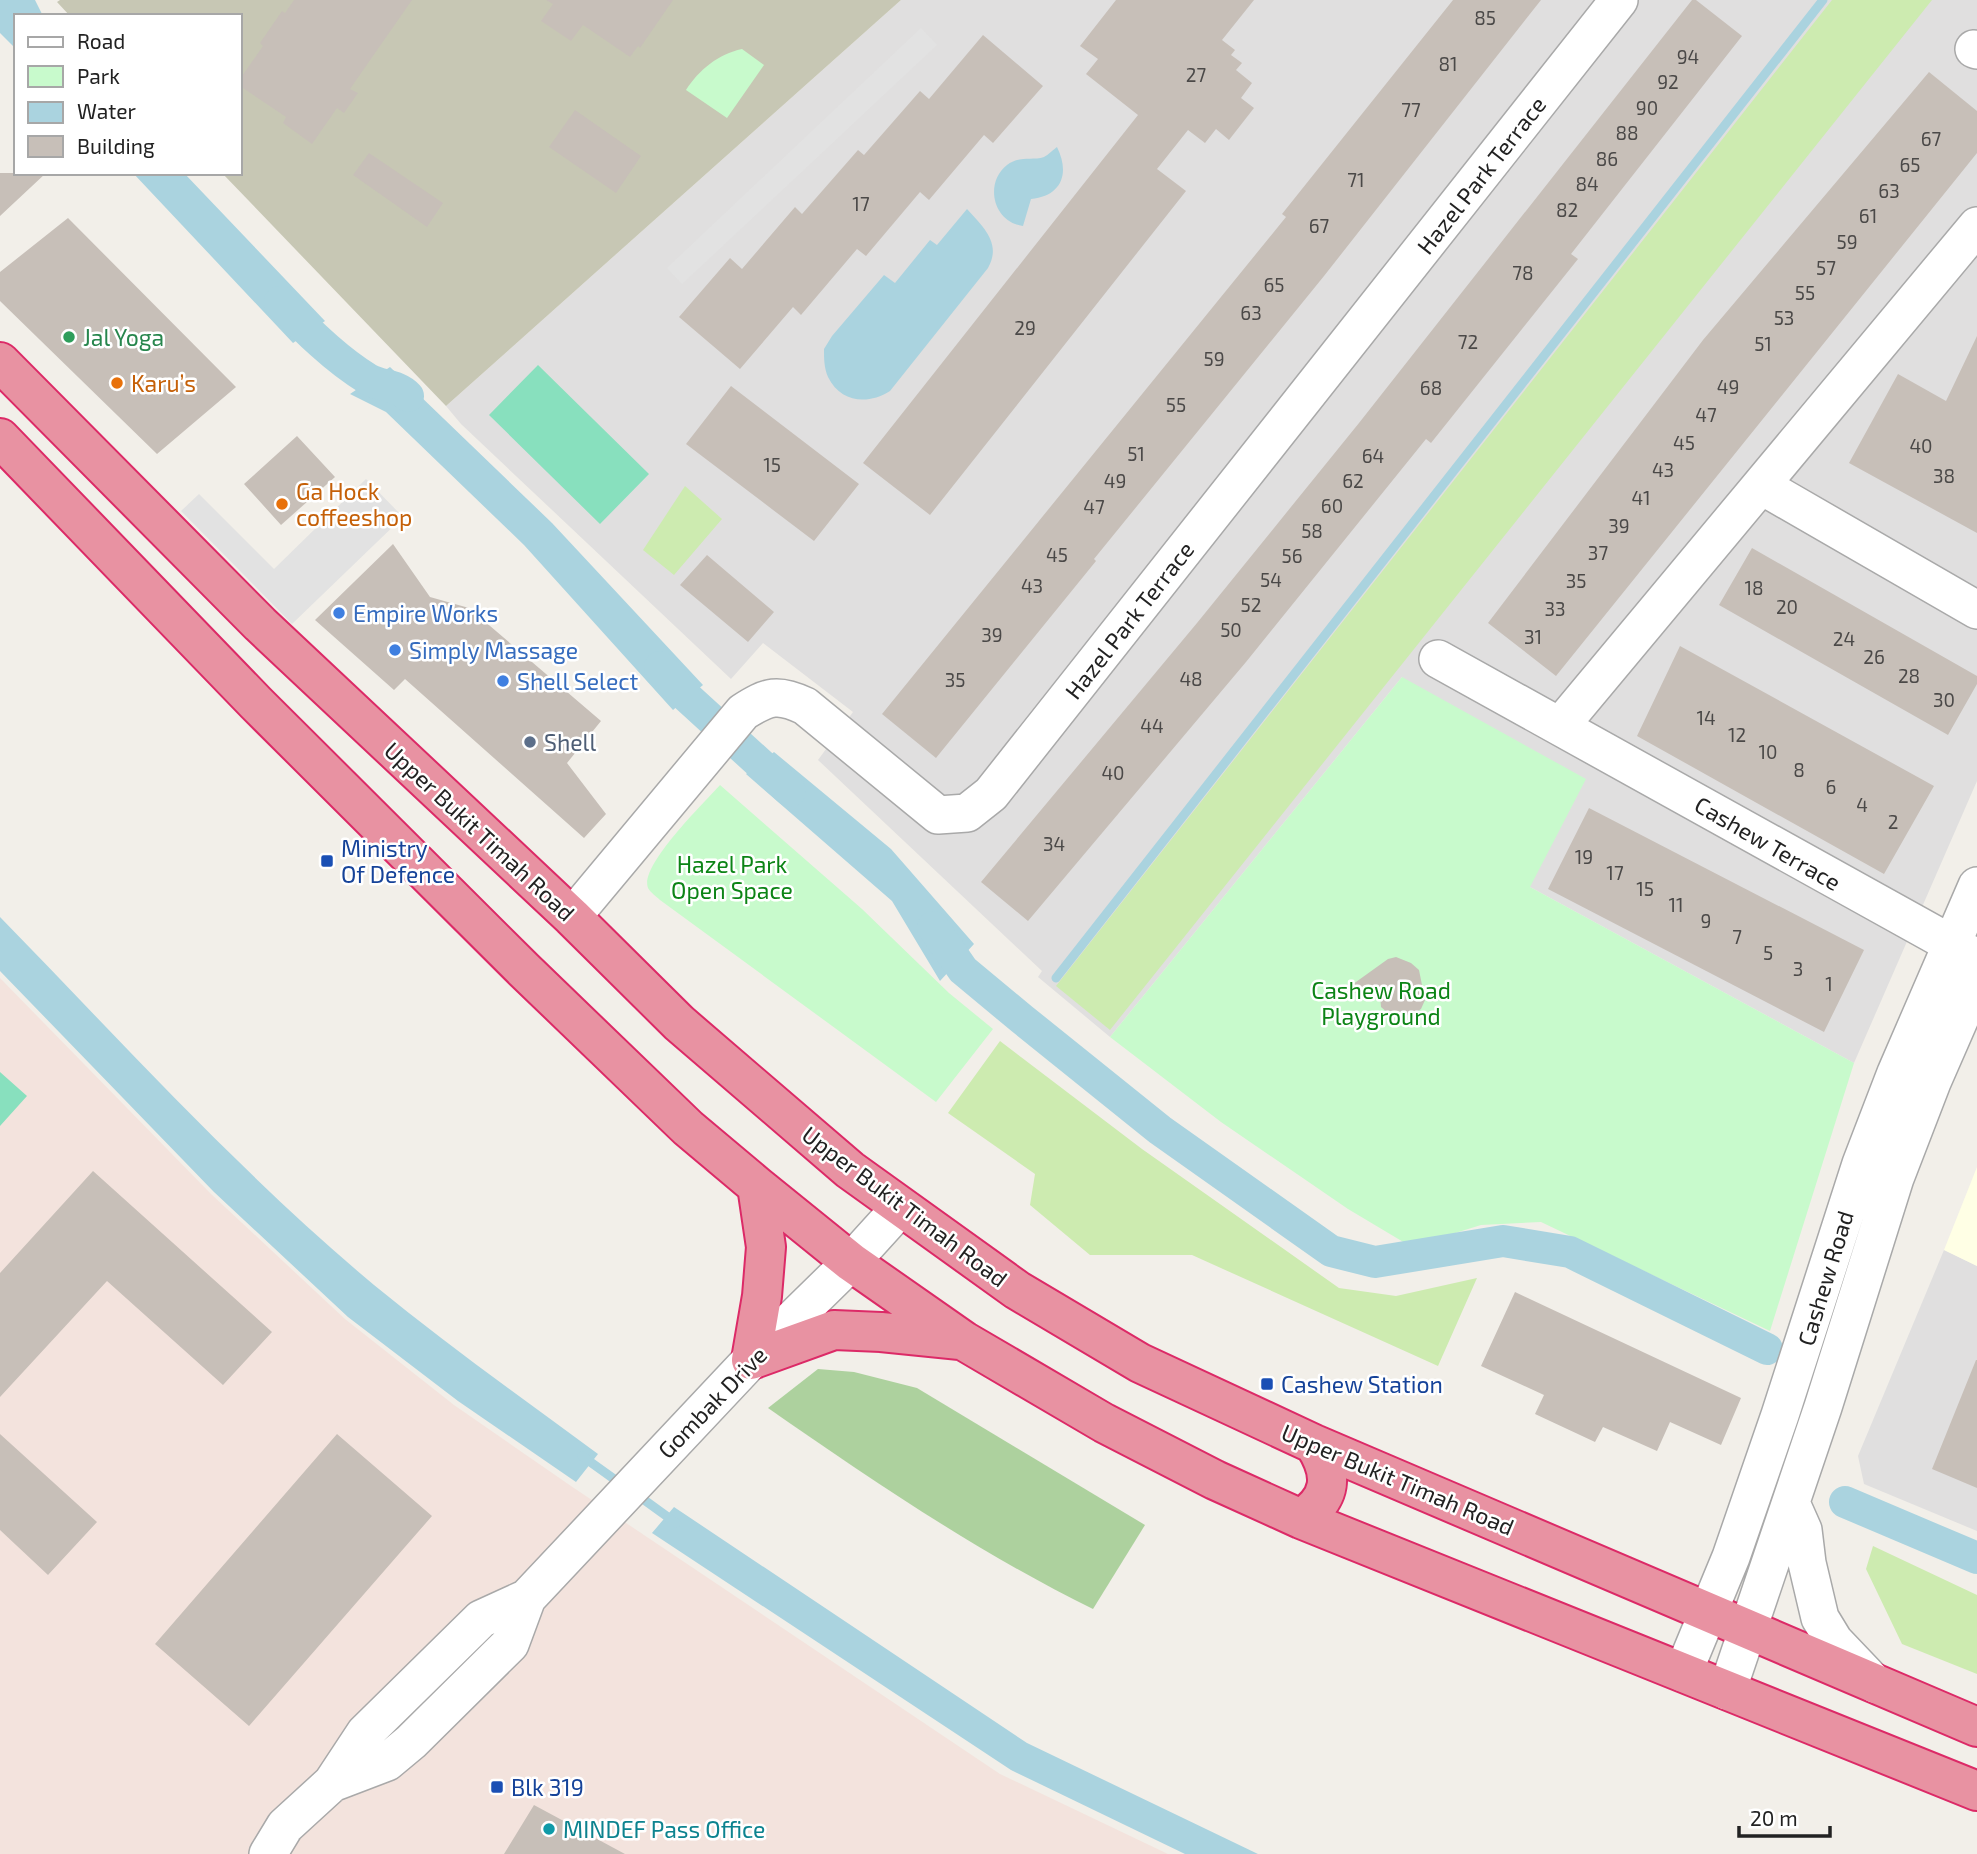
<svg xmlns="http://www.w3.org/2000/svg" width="1977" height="1854" font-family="'Exo 2',sans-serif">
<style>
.residential{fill:#e0dfdf}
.education{fill:#ffffe5}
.military{fill:#f3e3dd}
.construction{fill:#c7c7b4}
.grass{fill:#cdebb0}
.forest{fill:#add19e}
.park{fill:#c8facc}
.pitch{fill:#88e0be}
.parking{fill:#e2e2e2}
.water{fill:#aad3df}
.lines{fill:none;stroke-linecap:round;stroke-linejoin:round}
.stream{stroke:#aad3df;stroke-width:9}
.canal{stroke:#aad3df;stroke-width:32}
.building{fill:#c7bfb8}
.minor-casing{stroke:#a9a9a9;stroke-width:40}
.highway-casing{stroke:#dc2a67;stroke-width:42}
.minor{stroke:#fff;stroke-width:37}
.highway{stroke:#e892a2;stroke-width:38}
.leisure-dot{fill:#2e9e5b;stroke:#fff;stroke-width:2.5}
.food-dot{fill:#e8710a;stroke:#fff;stroke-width:2.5}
.shop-dot{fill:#3f7fe0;stroke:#fff;stroke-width:2.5}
.service-dot{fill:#5c6f8a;stroke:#fff;stroke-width:2.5}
.transit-dot{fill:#1a4fb4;stroke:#fff;stroke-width:2.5}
.culture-dot{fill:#0f9aa8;stroke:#fff;stroke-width:2.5}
.labels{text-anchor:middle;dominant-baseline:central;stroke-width:5;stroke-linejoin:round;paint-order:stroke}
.number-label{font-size:19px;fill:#4b4948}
.street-label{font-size:23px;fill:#222;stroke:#fff}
.leisure-label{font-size:23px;fill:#27864d;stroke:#fff;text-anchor:start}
.food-label{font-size:23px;fill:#c56008;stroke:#fff;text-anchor:start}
.shop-label{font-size:23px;fill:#366cbe;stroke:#fff;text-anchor:start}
.service-label{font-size:23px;fill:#4e5e75;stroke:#fff;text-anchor:start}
.transit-label{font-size:23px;fill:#164399;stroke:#fff;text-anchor:start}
.park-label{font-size:23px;fill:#0c8416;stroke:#fff}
.culture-label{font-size:23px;fill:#0d838f;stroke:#fff;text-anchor:start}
</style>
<rect width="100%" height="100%" fill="#f2efe9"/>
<path class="residential" d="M901 0H1977V781L1854 1063 1530 887 1402 677 1110 1037 1038 977 1042 971 818 760 853 712 763 643 731 679 461 424 446 406Z
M1944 1250 1977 1266V1531L1864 1484 1858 1456Z"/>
<path class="education" d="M1977 1167V1266L1944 1250Z"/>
<path class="military" d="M0 978 211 1194 345 1319 454 1405 571 1486 1000 1774 1168 1854H0Z"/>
<path class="construction" d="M60 0H901L446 406 222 173H240V16H70L57 2Z"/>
<path class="grass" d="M1832 0H1932L1110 1030 1056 986Z
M685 486 722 519 674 575 643 550Z
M1000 1041 1142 1149 1339 1288 1396 1296 1477 1278 1438 1366 1192 1255H1090L1030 1205 1035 1174 948 1113Z
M1873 1546 1977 1595V1674L1902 1644 1866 1569Z"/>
<path class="forest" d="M818 1369 854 1372 917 1388 1145 1525 1093 1609C979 1553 873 1481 768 1408Z"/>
<path class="park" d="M742 49 764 65 727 118 686 90C699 70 718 54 742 49Z
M1402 677 1586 779 1530 887 1854 1063 1770 1331 1541 1222 1481 1225 1423 1243H1405L1348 1209 1221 1122 1110 1037Z
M720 785 862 909 949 993 993 1029 936 1102 660 900C657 897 650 892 648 888 639 866 704 803 720 785Z"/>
<path class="pitch" d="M538 365 649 474 600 524 489 415Z
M0 1072 27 1096 0 1126Z"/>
<path class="parking" d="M921 28 937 45 682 284 667 268Z
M366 479 403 517 292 624 181 511 199 494 274 569Z"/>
<path class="water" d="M0 0H35L43 16H16V49L0 33Z
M1057 147C1070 173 1062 196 1031 199L1023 226C993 222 984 183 1007 165 1020 155 1032 161 1044 157 1048 155 1054 149 1057 147Z
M133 173H184L325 321 293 343Z
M967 209C983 227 1002 243 988 268L890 391C868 405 841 403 828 377 824 368 824 358 824 349L832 336 884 275 895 283 930 240 937 245Z
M390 367 552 523 703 685 673 710 524 545 386 412 350 394Z
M774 752 891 849 974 944 940 981 892 901 746 774Z
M0 917C122 1042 240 1173 374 1285 446 1344 523 1399 598 1454L576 1482 458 1401 348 1317 214 1192 0 971Z
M674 1507 1027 1743 1258 1854H1185L1011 1770 652 1533Z"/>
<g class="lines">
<path class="stream" d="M1056 978 1823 0
M582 1456 621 1484
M636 1494 676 1523"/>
<path class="canal" d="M280 302C306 330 335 359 368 379 381 387 397 384 408 396
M660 667 688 698 790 791
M933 927 963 970 1022 1019 1160 1130 1331 1251 1375 1262 1503 1241 1570 1252 1767 1349
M1845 1502 1977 1558"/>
</g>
<path class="building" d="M294 0H412L350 89 358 93 344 113 337 108 312 144 283 123 286 117 240 86V79L263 46 260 43 282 11 285 13Z
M546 0H673L640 48 638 46 630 57 583 25 571 41 541 21 553 4Z
M1116 0H1254L1222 40 1235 50 1231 55 1242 63 1236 70 1252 83 1241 98 1254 108 1229 140 1216 129 1205 143 1188 130 1157 169 1186 191 930 515 863 463 1138 115 1086 74 1098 59 1080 46Z
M1453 0H1541L1324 276 1094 559 1096 561 936 758 882 714 1286 217 1282 214Z
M1692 0H1696L1742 36 1571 254 1578 259 1431 443 1426 439 1246 662 1028 921 981 882 1197 623 1359 423Z
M983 35 1043 86 993 143 984 135 929 200 920 192 866 256 857 249 801 315 793 307 740 369 679 317 730 258 742 269 795 207 802 214 858 150 864 155 920 91 929 99Z
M1929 72 1977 111V153L1556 676 1488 623 1703 340Z
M575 110 641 156 616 193 549 147Z
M369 153 443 203 427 227 353 175Z
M0 173H46L0 216Z
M68 218 236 387 157 454 0 301V272Z
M1977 336V533L1849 463 1898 374 1946 401Z
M731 386 859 484 814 541 686 444Z
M297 436 335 477 281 525 244 484Z
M393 544 430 597 469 608 601 721 567 763 606 814 584 838 405 679 394 690 315 620Z
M1752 548 1977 676V684L1948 735 1719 605Z
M707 555 774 612 748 642 680 585Z
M1680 646 1934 786 1884 874 1637 736Z
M1589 808 1864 950 1824 1032 1548 889Z
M1396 957 1411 963 1419 970 1425 1000 1421 1009 1412 1015 1388 1013 1381 1007 1380 994 1342 992 1388 959Z
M93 1171 272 1332 223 1385 107 1281 0 1397V1273Z
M1515 1292 1741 1398 1721 1445 1670 1422 1657 1451 1603 1427 1595 1442 1535 1414 1544 1395 1481 1366Z
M1976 1360H1977V1488L1932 1469Z
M0 1434 97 1522 48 1575 0 1530Z
M337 1434 432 1516 249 1726 155 1644Z
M534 1805 625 1854H504Z"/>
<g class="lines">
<g class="minor-casing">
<path id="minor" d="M1974 49 1977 50
M1762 486 1977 610
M1438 659 1973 956
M1561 725 1977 226
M572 917 743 712C768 696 778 693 805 706L938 815 967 813 991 794 1619 0
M1791 1503 1803 1530 1807 1563 1820 1618 1834 1641 1875 1684
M1683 1673 1731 1557 1780 1415 1861 1164 1896 1073 1977 886
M1727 1691 1823 1407 1895 1178 1932 1082 1977 979
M332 1783 387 1762 411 1742 510 1644 527 1598
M268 1854 285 1826 332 1783 365 1733 481 1619 527 1598 751 1360 851 1262 900 1208"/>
</g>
<g class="highway-casing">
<path id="highway" d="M0 362 260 624 572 917 679 1023 850 1170 1017 1290 1140 1363 1314 1444 1977 1727
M0 438 256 703 524 970 688 1128 757 1186 851 1262 964 1341 1104 1423 1215 1480 1301 1519 1977 1791
M757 1186 766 1247 762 1296 751 1360 834 1330 881 1332 960 1340
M1301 1519C1332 1498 1334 1475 1314 1444"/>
</g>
<use href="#minor" class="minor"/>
<use href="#highway" class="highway"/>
</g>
<circle class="leisure-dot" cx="69" cy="337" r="7"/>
<g class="food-dot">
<circle cx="117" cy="383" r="7"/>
<circle cx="282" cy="504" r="7"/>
</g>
<g class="shop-dot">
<circle cx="339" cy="613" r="7"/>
<circle cx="395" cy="650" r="7"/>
<circle cx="503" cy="681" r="7"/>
</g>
<circle class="service-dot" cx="530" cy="742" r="7"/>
<g class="transit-dot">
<rect x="320" y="854" width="14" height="14" rx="3.5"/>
<rect x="1260" y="1377" width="14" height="14" rx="3.5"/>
<rect x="490" y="1780" width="14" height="14" rx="3.5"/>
</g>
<circle class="culture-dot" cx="549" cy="1829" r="7"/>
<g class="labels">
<g class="number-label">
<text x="1485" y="17">85</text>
<text x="1688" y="56">94</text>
<text x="1448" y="63">81</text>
<text x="1196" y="74">27</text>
<text x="1668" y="81">92</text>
<text x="1647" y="107">90</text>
<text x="1411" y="109">77</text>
<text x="1627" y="132">88</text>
<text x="1931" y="138">67</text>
<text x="1607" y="158">86</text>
<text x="1910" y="164">65</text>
<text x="1356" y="179">71</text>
<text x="1587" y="183">84</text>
<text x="1889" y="190">63</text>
<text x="861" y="203">17</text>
<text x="1567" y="209">82</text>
<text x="1868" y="215">61</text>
<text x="1319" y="225">67</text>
<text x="1847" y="241">59</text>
<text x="1826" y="267">57</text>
<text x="1523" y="272">78</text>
<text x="1274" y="284">65</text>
<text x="1805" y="292">55</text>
<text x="1251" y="312">63</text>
<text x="1784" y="317">53</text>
<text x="1025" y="327">29</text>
<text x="1468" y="341">72</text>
<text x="1763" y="343">51</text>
<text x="1214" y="358">59</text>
<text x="1728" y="386">49</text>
<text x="1431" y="387">68</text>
<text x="1176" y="404">55</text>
<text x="1706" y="414">47</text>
<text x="1684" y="442">45</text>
<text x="1921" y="445">40</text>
<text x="1136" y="453">51</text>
<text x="1373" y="455">64</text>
<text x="772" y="464">15</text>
<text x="1663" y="469">43</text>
<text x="1944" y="475">38</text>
<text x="1115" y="480">49</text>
<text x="1353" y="480">62</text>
<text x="1641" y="497">41</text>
<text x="1332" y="505">60</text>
<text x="1094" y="506">47</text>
<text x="1619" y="525">39</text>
<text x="1312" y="530">58</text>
<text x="1598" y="552">37</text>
<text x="1057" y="554">45</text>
<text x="1292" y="555">56</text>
<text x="1271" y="579">54</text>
<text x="1576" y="580">35</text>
<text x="1032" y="585">43</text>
<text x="1754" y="587">18</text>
<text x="1251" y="604">52</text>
<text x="1787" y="606">20</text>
<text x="1555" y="608">33</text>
<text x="1231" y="629">50</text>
<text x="992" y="634">39</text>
<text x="1533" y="636">31</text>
<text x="1844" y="638">24</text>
<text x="1874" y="656">26</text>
<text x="1909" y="675">28</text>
<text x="1191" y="678">48</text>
<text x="955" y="679">35</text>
<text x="1944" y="699">30</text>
<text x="1706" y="717">14</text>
<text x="1152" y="725">44</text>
<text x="1737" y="734">12</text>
<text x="1768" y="751">10</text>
<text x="1799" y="769">8</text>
<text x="1113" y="772">40</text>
<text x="1831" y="786">6</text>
<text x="1862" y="804">4</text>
<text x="1893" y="821">2</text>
<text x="1054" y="843">34</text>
<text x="1584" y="856">19</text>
<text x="1615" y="872">17</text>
<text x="1645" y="888">15</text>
<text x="1676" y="904">11</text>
<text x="1706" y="920">9</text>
<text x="1737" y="936">7</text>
<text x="1768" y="952">5</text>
<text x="1798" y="968">3</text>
<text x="1829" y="983">1</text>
</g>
<g class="street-label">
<text transform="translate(1481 175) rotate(-52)">Hazel Park Terrace</text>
<text transform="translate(1129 620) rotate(-52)">Hazel Park Terrace</text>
<text transform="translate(480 831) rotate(43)">Upper Bukit Timah Road</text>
<text transform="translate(1768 843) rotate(30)">Cashew Terrace</text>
<text transform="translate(905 1206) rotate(37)">Upper Bukit Timah Road</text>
<text transform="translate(1825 1278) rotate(-73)">Cashew Road</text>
<text transform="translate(712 1402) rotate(-46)">Gombak Drive</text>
<text transform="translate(1398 1479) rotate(23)">Upper Bukit Timah Road</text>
</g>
<g class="leisure-label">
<text x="83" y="337">Jal Yoga</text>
</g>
<g class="food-label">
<text x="131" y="383">Karu’s</text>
<text x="296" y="491">Ga Hock<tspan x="296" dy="26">coffeeshop</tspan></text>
</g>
<g class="shop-label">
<text x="353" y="613">Empire Works</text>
<text x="409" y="650">Simply Massage</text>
<text x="517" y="681">Shell Select</text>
</g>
<g class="service-label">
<text x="544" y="742">Shell</text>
</g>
<g class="transit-label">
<text x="341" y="848">Ministry<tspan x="341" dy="26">Of Defence</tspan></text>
<text x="1281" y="1384">Cashew Station</text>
<text x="511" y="1787">Blk 319</text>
</g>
<g class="park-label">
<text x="732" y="864">Hazel Park<tspan x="732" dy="26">Open Space</tspan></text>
<text x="1381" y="990">Cashew Road<tspan x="1381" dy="26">Playground</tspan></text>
</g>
<g class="culture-label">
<text x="563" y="1829">MINDEF Pass Office</text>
</g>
</g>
<rect x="14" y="14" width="228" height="161" fill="#ffffff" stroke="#a7a7a7" stroke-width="2"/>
<rect x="28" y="37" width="35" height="10" fill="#ffffff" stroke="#a7a7a7" stroke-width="2"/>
<text x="77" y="49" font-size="21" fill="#222222">Road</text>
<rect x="28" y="66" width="35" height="21" fill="#c8facc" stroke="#a7a7a7" stroke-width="2"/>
<text x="77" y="84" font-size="21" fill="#222222">Park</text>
<rect x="28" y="102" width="35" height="21" fill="#aad3df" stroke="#a7a7a7" stroke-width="2"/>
<text x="77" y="119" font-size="21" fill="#222222">Water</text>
<rect x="28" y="136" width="35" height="21" fill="#c7bfb8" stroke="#a7a7a7" stroke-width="2"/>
<text x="77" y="154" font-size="21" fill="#222222">Building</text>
<path d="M1739 1826v10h91v-10" fill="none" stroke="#222222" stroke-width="3.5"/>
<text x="1750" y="1826" font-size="21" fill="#222222" stroke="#ffffff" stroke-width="5" paint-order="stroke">20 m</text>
</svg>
